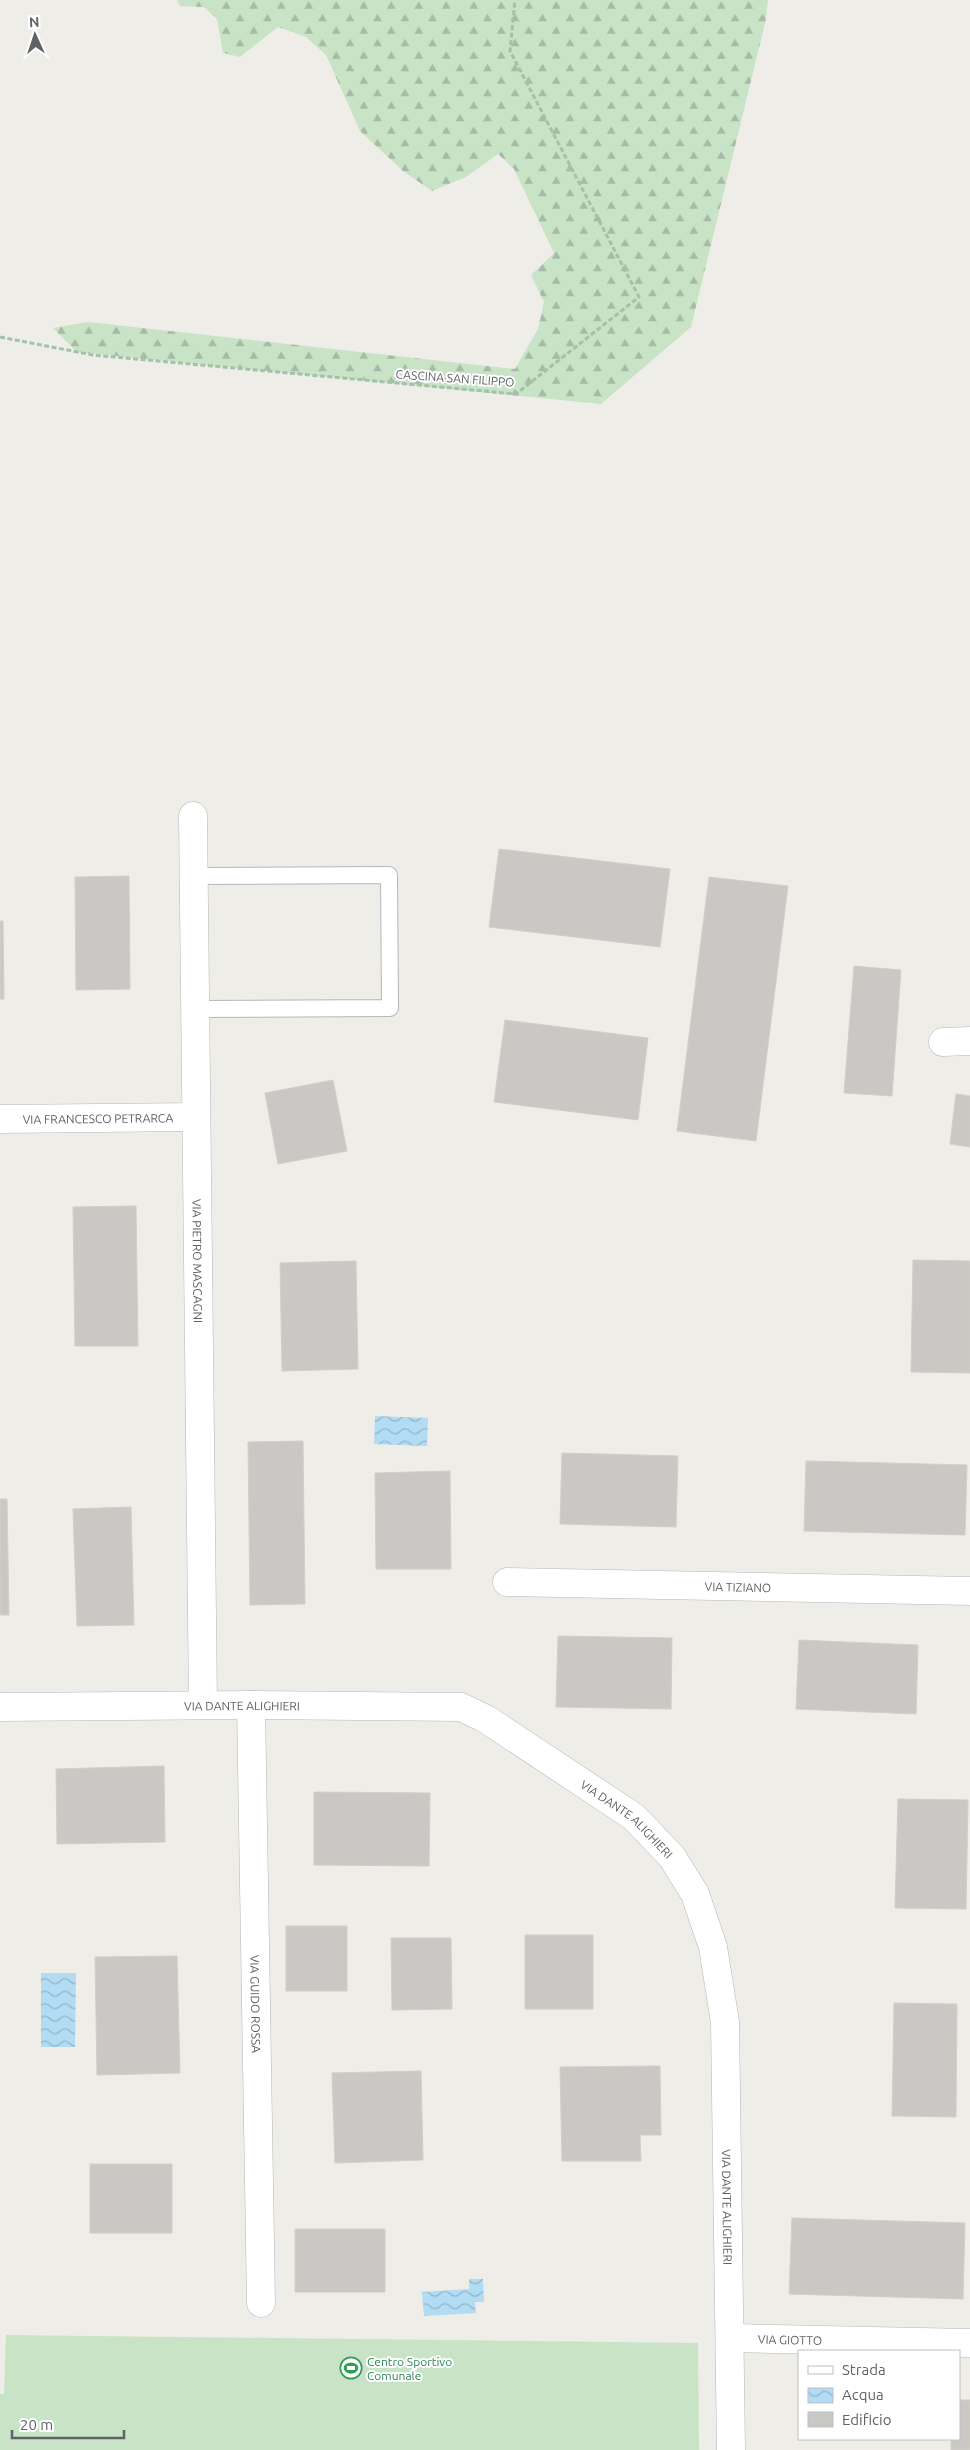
<svg xmlns="http://www.w3.org/2000/svg" width="970" height="2450" font-family="Ubuntu,sans-serif">
<style>
.forest{fill:url(#forest-firs)}
.garden{fill:#c9e3c7}
.water{fill:url(#water-waves)}
.building{fill:#cac8c4;stroke:#d3cec6}
.lines{fill:none;stroke-linecap:round;stroke-linejoin:round}
.service-casing{stroke:#b4b7ba;stroke-width:18}
.minor-casing{stroke:#b4b7ba;stroke-width:29}
.path{stroke:#a1c3a9;stroke-width:3;stroke-dasharray:5 2.5;stroke-linecap:butt}
.service{stroke:#fff;stroke-width:16}
.minor{stroke:#fff;stroke-width:28}
.labels{text-anchor:middle;dominant-baseline:central;stroke-width:4;stroke-linejoin:round;paint-order:stroke}
.street-label{font-size:12px;fill:#5f6265;stroke:#fff}
.leisure-label{font-size:12px;fill:#27864d;stroke:#fff;text-anchor:start}
</style>
<defs>
<pattern id="forest-firs" width="22" height="20" patternUnits="userSpaceOnUse" patternTransform="scale(1.25)"><rect width="22" height="20" fill="#c9e3c7"/><path d="M5 1l3.5 6h-7zM16 11l3.5 6h-7z" fill="#a6bba5"/></pattern>
<pattern id="water-waves" width="16" height="10" patternUnits="userSpaceOnUse" patternTransform="scale(1.25)"><rect width="16" height="10" fill="#b2dbf4"/><path d="M0 5q4-4 8 0t8 0" fill="none" stroke="#94b5c9"/></pattern>
</defs>
<rect width="100%" height="100%" fill="#efede7"/>
<path class="forest" d="M177 0H768L766 19 691 327 601 404 77 352 53 328 88 322 515 369 538 329 544 302 531 275 554 253 514 169 498 154 466 177 432 191 403 171 360 131 326 55 306 37 278 27 240 57 223 53 217 19 204 7 180 6Z"/>
<path class="garden" d="M6 2335 698 2343 699 2450H0V2394H4Z"/>
<path class="water" d="M375 1416 428 1418 427 1446 374 1444Z
M41 1973H76L75 2047H41Z
M469 2279H483L484 2302H475L476 2313 424 2316 422 2292 469 2289Z"/>
<path class="building" d="M499 849 670 869 660 947 489 927Z
M129 876 130 989 76 990 75 877Z
M709 877 788 886 756 1141 677 1131Z
M0 921H3L4 999H0Z
M854 966 901 970 892 1096 844 1093Z
M505 1020 648 1038 638 1120 494 1102Z
M333 1080 347 1151 278 1164 265 1093Z
M956 1094 970 1096V1147L950 1144Z
M136 1206 138 1346H75L73 1207Z
M913 1260 970 1261V1373L911 1372Z
M356 1261 358 1369 282 1371 280 1263Z
M303 1441 305 1604 250 1605 248 1442Z
M562 1453 678 1456 676 1527 560 1524Z
M806 1461 967 1465 965 1535 804 1531Z
M450 1471 451 1569H376L375 1473Z
M0 1499H7L9 1615H0Z
M131 1507 134 1625 77 1626 73 1509Z
M558 1636 672 1638 671 1709 556 1707Z
M799 1640 918 1645 916 1714 796 1709Z
M164 1766 165 1842 57 1844 56 1769Z
M314 1792 430 1793 429 1866 314 1865Z
M898 1799 968 1800 966 1909 895 1908Z
M286 1926H347V1991H286Z
M525 1935H593V2009H525Z
M391 1938H451L452 2009 392 2010Z
M177 1956 180 2073 97 2075 95 1957Z
M894 2003 957 2004 956 2117 892 2116Z
M660 2066 661 2135H640L641 2161H562L560 2067Z
M421 2071 423 2160 335 2163 332 2073Z
M90 2164H172V2233H90Z
M792 2218 965 2223 963 2299 789 2294Z
M295 2229H385V2292H295Z
M959 2400H970V2450H951V2439H959Z"/>
<g class="lines">
<g class="service-casing">
<path id="service" d="M194 876 389 875 390 1008 195 1009"/>
</g>
<g class="minor-casing">
<g id="minor">
<path id="s1" d="M193 816 203 1705"/>
<path d="M943 1042 970 1041"/>
<path id="s2" d="M0 1119 196 1117"/>
<path id="s3" d="M507 1582 970 1591"/>
<path id="s4" d="M251 1705 261 2303"/>
<path id="s5" d="M0 1707 251 1705 461 1707 486 1719 634 1817 672 1857 695 1894 713 1947 725 2022 731 2450"/>
<path id="s6" d="M731 2338 970 2343"/>
</g>
</g>
<path class="path" d="M0 337 93 355 516 394 639 297 510 51 515 0"/>
<use href="#service" class="service"/>
<use href="#minor" class="minor"/>
</g>
<defs>
<g id="stadium-ring" transform="scale(1.125)"><circle r="9.5" fill="#fff" stroke="#2e9e5b" stroke-width="1.5"/><path d="M0-5a6.5 5 0 1 0 0 10a6.5 5 0 1 0 0-10ZM-3.5-1.8h7v3.6h-7Z" fill="#2e9e5b"/></g>
</defs>
<g fill-rule="evenodd">
<use href="#stadium-ring" x="351" y="2368"/>
</g>
<g class="labels">
<g class="street-label">
<text transform="translate(455 378) rotate(4)">CASCINA SAN FILIPPO</text>
<text stroke="none"><textPath href="#s2" startOffset="98">VIA FRANCESCO PETRARCA</textPath></text>
<text stroke="none"><textPath href="#s1" startOffset="445">VIA PIETRO MASCAGNI</textPath></text>
<text stroke="none"><textPath href="#s3" startOffset="231">VIA TIZIANO</textPath></text>
<text stroke="none"><textPath href="#s5" startOffset="242">VIA DANTE ALIGHIERI</textPath></text>
<text stroke="none"><textPath href="#s5" startOffset="662">VIA DANTE ALIGHIERI</textPath></text>
<text stroke="none"><textPath href="#s4" startOffset="299">VIA GUIDO ROSSA</textPath></text>
<text stroke="none"><textPath href="#s5" startOffset="1082">VIA DANTE ALIGHIERI</textPath></text>
<text stroke="none"><textPath href="#s6" startOffset="59">VIA GIOTTO</textPath></text>
</g>
<g class="leisure-label">
<text x="367" y="2361">Centro Sportivo<tspan x="367" dy="14">Comunale</tspan></text>
</g>
</g>
<rect x="798" y="2350" width="162" height="90" fill="#ffffff" stroke="#bfc0c1"/>
<rect x="808" y="2366" width="25" height="8" fill="#ffffff" stroke="#bfc0c1"/>
<text x="842" y="2375" font-size="15" fill="#5f6265">Strada</text>
<rect x="808" y="2388" width="25" height="15" fill="url(#water-waves)" stroke="#bfc0c1"/>
<text x="842" y="2400" font-size="15" fill="#5f6265">Acqua</text>
<rect x="808" y="2412" width="25" height="15" fill="#cac8c4" stroke="#bfc0c1"/>
<text x="842" y="2425" font-size="15" fill="#5f6265">Edificio</text>
<g transform="translate(35 35) rotate(357)" stroke="#ffffff" stroke-width="4" paint-order="stroke">
<path d="M0-4L9 19L0 12L-9 19Z" fill="#5f6265"/>
<text y="-8" font-size="14" font-weight="bold" text-anchor="middle" fill="#5f6265">N</text>
</g>
<path d="M12 2430v8h112v-8" fill="none" stroke="#5f6265" stroke-width="2.5"/>
<text x="20" y="2430" font-size="15" fill="#5f6265" stroke="#ffffff" stroke-width="4" paint-order="stroke">20 m</text>
</svg>
